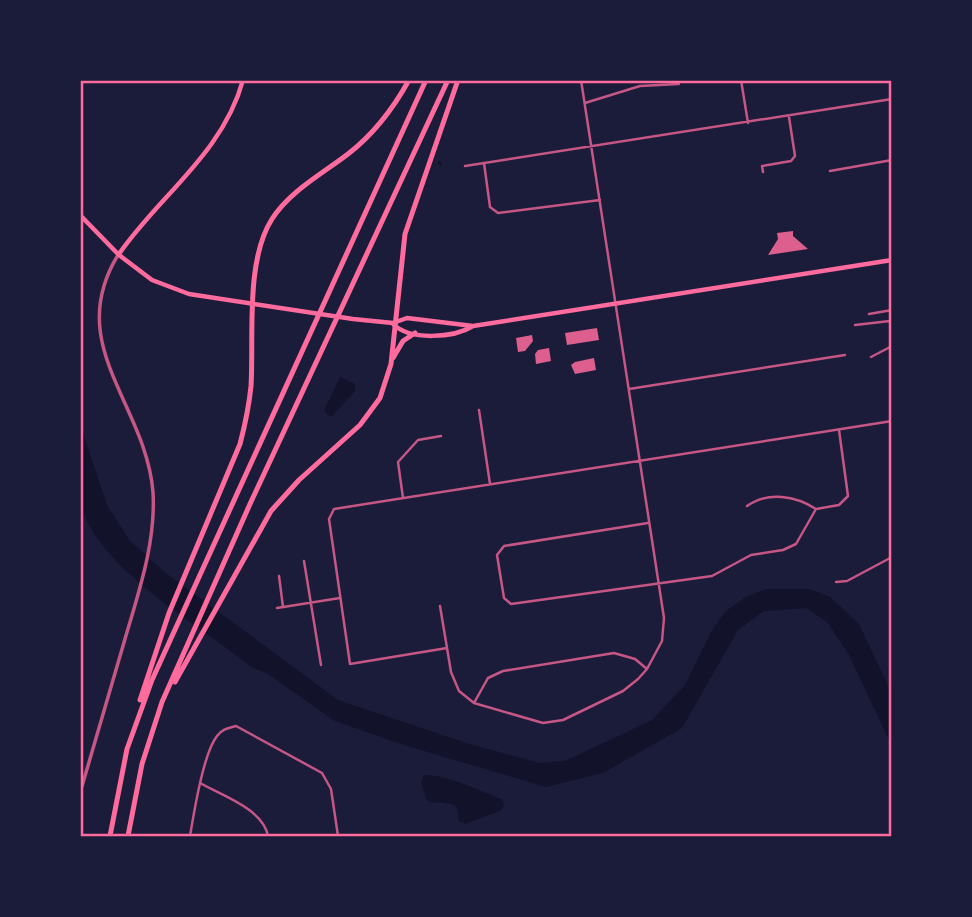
<svg xmlns="http://www.w3.org/2000/svg" width="972" height="917" font-family="'PT Serif',serif">
<style>
.water{fill:#12122b}
.lines{fill:none;stroke-linecap:round;stroke-linejoin:round}
.stream{stroke:#12122b;stroke-width:2}
.building{fill:#dd5f8e}
.minor{stroke:#c65784;stroke-width:2.5}
.tertiary{stroke:#c65784;stroke-width:3.5}
.secondary{stroke:#ff6b9d;stroke-width:4.5}
.motorway{stroke:#ff6b9d;stroke-width:5}
.neatline{fill:none;stroke:#ff6b9d;stroke-width:2.5}
</style>
<rect width="100%" height="100%" fill="#1b1b3a"/>
<path class="water" d="M340 377 355 384V391L331 417 324 411Z
M80 424 107 505 130 541 167 574 338 700 466 743 539 763 565 761 652 720 685 685 712 630 726 611 746 597 766 589H809L830 597 859 624 891 692V744L849 655 827 622 806 608 764 611 738 630 682 728 603 773 546 787 404 745 335 721 268 674 251 667C198 623 108 576 82 510 76 496 81 442 80 424Z
M424 775C449 775 479 791 502 799L504 806 500 811 465 824 459 821 457 807C447 800 433 805 427 800 425 797 423 786 421 783Z"/>
<g class="lines">
<path class="stream" d="M439 162 441 165"/>
</g>
<path class="building" d="M793 231V236L808 249 768 255 778 239 777 233Z
M597 328 599 340 567 345 565 333Z
M532 335 533 341 525 351 518 352 516 338Z
M549 348 551 361 536 364 535 354 538 350Z
M594 358 596 370 575 374 571 365 575 362Z"/>
<g class="lines">
<path class="minor" d="M741 80 748 123
M585 103 640 86 679 84
M484 163 490 207 498 213 600 200
M465 166 892 99
M830 171 892 160
M763 172 762 166 791 161 795 156 789 117
M869 314 892 310
M855 325 890 321 892 331
M871 357 892 346
M629 389 845 355
M479 410 490 484
M403 498 398 462 418 440 441 436
M747 506C768 491 796 496 816 509
M648 523 504 546 497 555 504 598 511 604 712 576 751 555 783 550 796 544 816 509 839 505 848 496 839 430
M304 561 321 665
M279 576 283 607
M836 582 847 581 892 557
M440 606 451 672 459 691 474 703 543 723 563 720 623 691 638 679 647 669 662 641 664 618 581 80
M277 608 340 598
M447 648 350 664 329 519 334 509 892 421
M474 703 488 678 503 671 614 653 635 659 647 669
M200 783C223 796 263 809 268 836
M190 836C194 813 203 754 217 736 222 729 229 728 236 726L322 773 331 789 338 836"/>
<path class="tertiary" d="M80 793C95 741 110 690 125 639 139 591 156 542 153 492 146 404 63 345 118 255"/>
<path class="secondary" d="M80 215 119 255 152 280 189 294 353 319 393 323 407 318 473 326
M119 254C160 195 223 153 243 80
M393 324C410 341 454 338 473 326L892 260"/>
<path class="motorway" d="M393 358 403 341 415 333
M175 682 271 511 299 480 360 425 380 398 391 364 405 234 458 80
M140 700 169 613 240 444C245 425 249 406 251 386 254 338 245 261 272 219 290 191 322 174 348 154 374 134 393 109 409 80
M110 836 127 749 152 680 426 80
M128 836 142 764 162 702 250 504 448 80"/>
</g>
<rect width="972" height="917" fill="none" stroke="#1b1b3a" stroke-width="164"/>
<rect x="82" y="82" width="808" height="753" class="neatline"/>
</svg>
